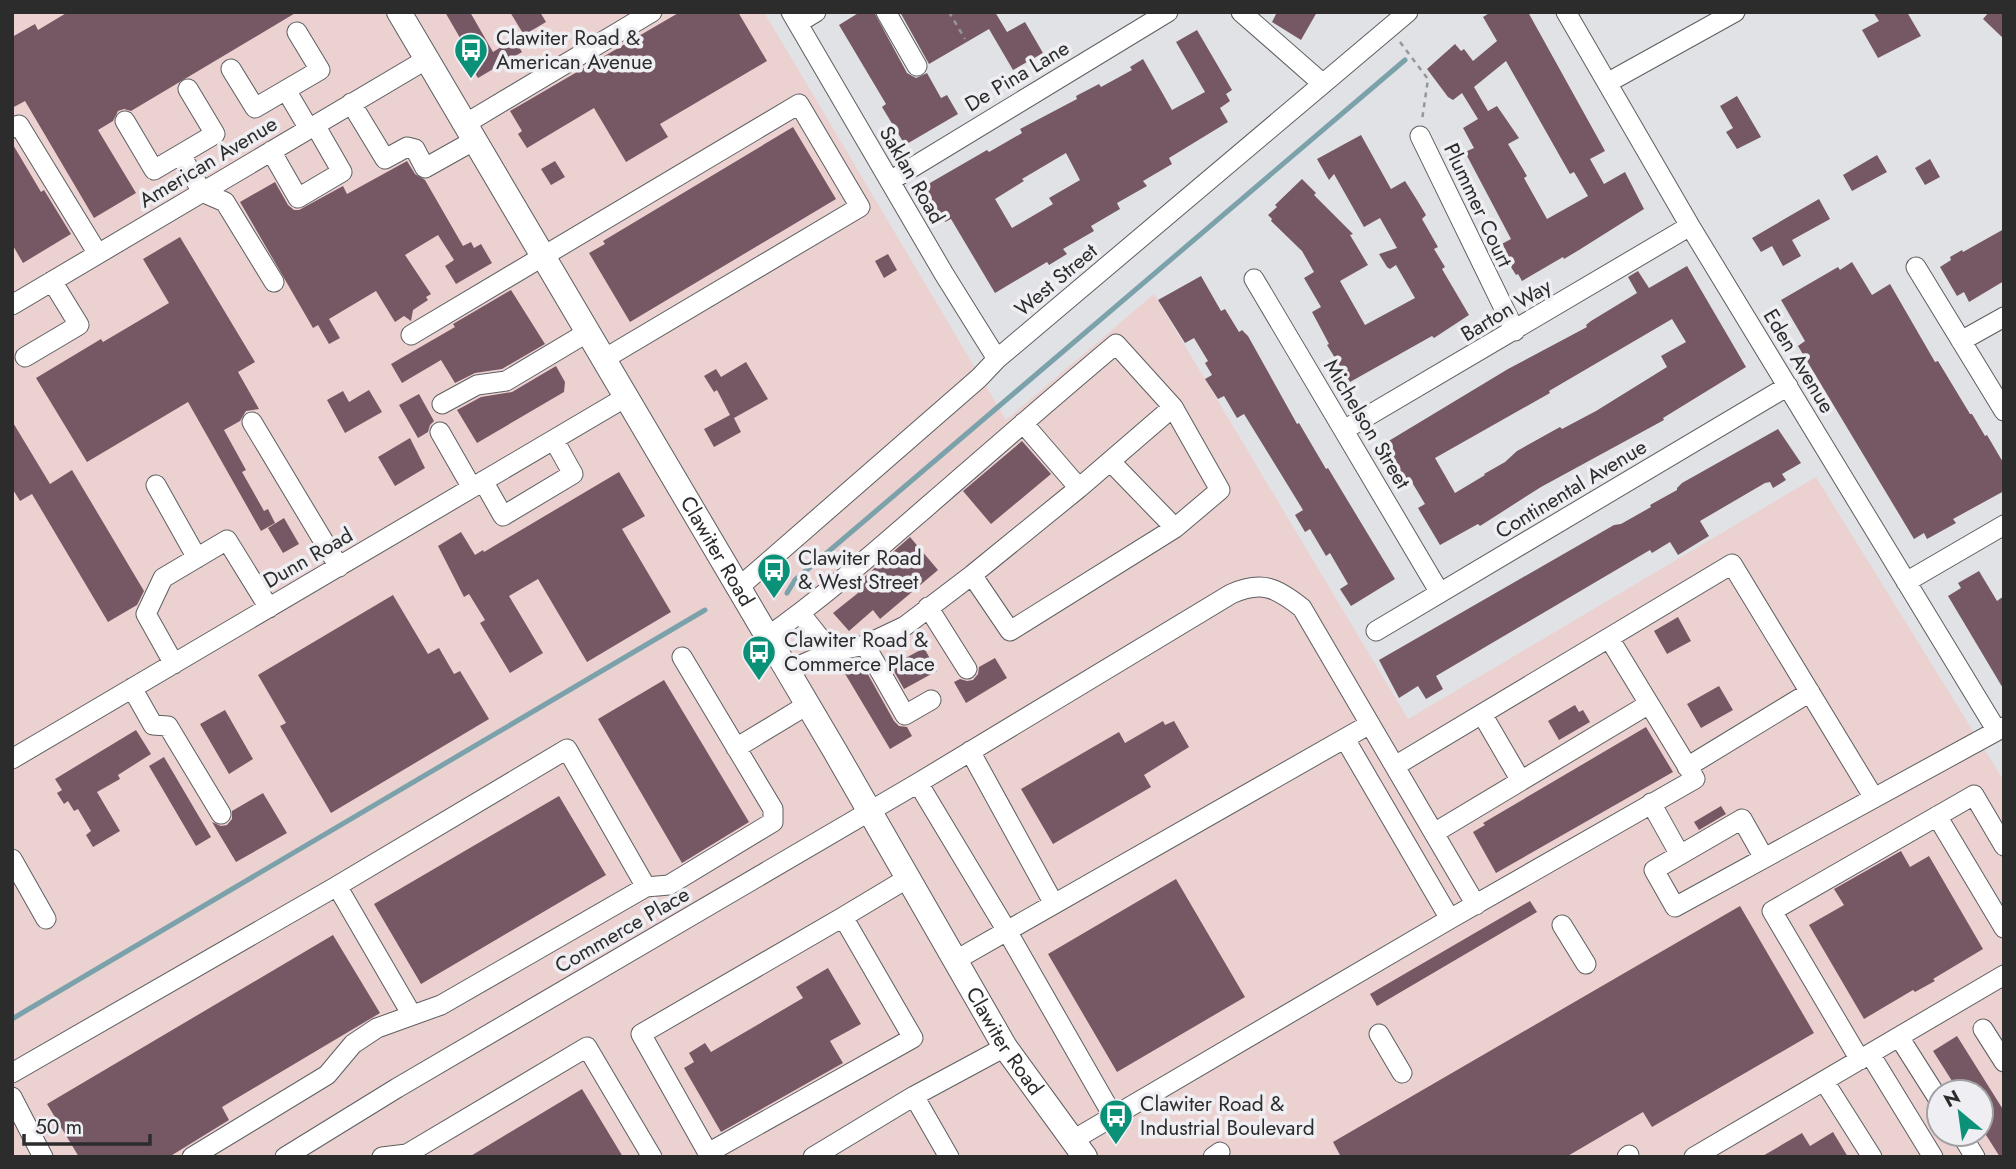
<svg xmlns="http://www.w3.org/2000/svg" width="2016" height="1169" font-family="Jost,sans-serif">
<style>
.industrial{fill:#ecd1d1;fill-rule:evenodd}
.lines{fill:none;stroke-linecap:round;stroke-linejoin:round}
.stream{stroke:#7ba1aa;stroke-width:5}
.building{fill:#765864;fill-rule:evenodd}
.minor-casing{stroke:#5d5e60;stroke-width:21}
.major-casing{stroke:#5d5e60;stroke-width:26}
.path{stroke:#969698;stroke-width:2.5;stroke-dasharray:5 5;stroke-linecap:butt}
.minor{stroke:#fff;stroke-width:19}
.major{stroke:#fff;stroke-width:24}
.labels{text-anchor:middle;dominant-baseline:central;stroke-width:7;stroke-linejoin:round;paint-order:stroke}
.poi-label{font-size:21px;fill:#2c2c2d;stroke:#efeff3;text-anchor:start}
.street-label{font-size:21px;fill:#2c2c2d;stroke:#efeff3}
</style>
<rect width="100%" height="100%" fill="#e1e2e5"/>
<path class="industrial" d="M12 12H764L1006 420 1154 294 1408 719 1816 477 2004 781V1157H12ZM1939 1092H1981V1134H1939Z"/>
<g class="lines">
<path class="stream" d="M787 593 795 580 1405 60
M12 1019 705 610"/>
</g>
<path class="building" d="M68 12H297L131 111 124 109 118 111 113 121 98 130 136 193 94 218 25 101 12 108V37L35 24 38 30Z
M445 12H470L493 52 514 39 522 52 478 78 470 65 474 62Z
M510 12H540L546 22 524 35Z
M680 12H738L767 61 660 124 668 137 626 162 594 108 527 148 518 134 522 131 510 111Z
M860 12H874L907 73 916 78 927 73 941 98 947 95 958 114 905 145 882 107 886 104 839 25Z
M900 12H995L1007 32 1025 22 1043 53 1013 70 989 29 929 64Z
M1277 12H1317L1301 40 1272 22Z
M1491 12H1528L1605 151 1590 159 1604 184 1625 172 1644 209 1579 250 1564 259 1563 257 1522 281 1518 274 1516 275 1498 246 1511 239 1465 152 1474 148 1463 128 1478 119 1462 93 1453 100 1448 97 1427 69 1455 44 1461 51 1464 49 1473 61 1497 41 1483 17ZM1506 61 1570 174 1574 172 1588 196 1547 219 1524 178 1527 176 1508 144 1519 138 1497 106 1488 111 1474 87Z
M1873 12H1907L1921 36 1878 58 1862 30 1879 21Z
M1989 12H2004V39L1983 19Z
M1197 30 1232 90 1226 94 1230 101 1220 108 1228 122 1169 158 1172 164 1143 181 1147 186 1117 203 1120 209 1091 226 1094 231 1063 249 1067 254 1049 265 1047 262 995 293 951 219 945 222 923 187 987 150 989 152 1022 133 1020 129 1077 99 1076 96 1099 84 1101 87 1132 70 1130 67 1143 59 1172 110 1205 92 1176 42ZM1066 153 1080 180 1049 198 1053 204 1012 228 995 199 1024 181 1022 179Z
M1737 96 1761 137 1737 149 1726 132 1733 128 1720 106Z
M793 127 836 199 630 322 589 253 605 244 603 241Z
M1361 135 1391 189 1405 181 1417 200 1426 215 1422 219 1438 247 1434 249 1445 267 1442 269 1469 315 1434 338 1432 336 1350 382 1327 345 1329 344 1312 312 1321 307 1304 278 1314 272 1302 251 1271 221 1272 219 1268 215 1277 207 1275 205 1302 179 1316 193 1314 195 1353 234 1350 235 1368 265 1340 281 1365 325 1415 298 1396 265 1390 269 1387 267 1379 254 1397 248 1380 218 1364 227 1334 174 1329 180 1317 159Z
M12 143 41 192 44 190 71 234 23 263 12 244Z
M1877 155 1887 172 1852 191 1843 175Z
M1930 159 1940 177 1925 185 1915 168Z
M407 161 415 174 425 180 463 246 471 242 474 248 481 244 492 263 456 284 445 266 454 260 438 235 405 255 431 294 426 297 428 300 413 310 411 321 404 316 395 322 376 291 329 319 340 338 329 344 318 325 313 328 240 202 275 182 288 205 294 210H299L343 186 347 194Z
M555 161 565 177 551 185 541 169Z
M1819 199 1830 219 1792 240 1801 256 1783 266 1772 246 1761 252 1752 238Z
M2004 229V281L1969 302 1964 292 1957 296 1940 267 1951 260 1950 257 1962 250 1963 252Z
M180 237 255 362 238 372 259 409 246 411 240 421 224 430 246 470 242 472 264 511 268 509 275 523 261 531 188 402 87 462 36 378 101 339 103 342 169 303 143 259Z
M888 254 897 270 884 278 875 261Z
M1852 262 1872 295 1890 284 1935 362 1938 361 1970 414H1972L1985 436 1987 435 2004 464V491L1953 519 1956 523 1927 539 1924 533 1914 539 1798 346 1805 341 1781 300 1838 267 1840 270Z
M1687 266 1746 367 1663 418 1664 420 1541 487 1480 526 1478 524 1440 545 1418 508 1425 504 1410 479 1403 483 1382 445 1508 369 1587 327 1586 325 1591 321 1637 293 1628 277 1638 271 1649 288ZM1672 319 1686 342 1661 356 1667 367 1596 411 1562 429 1560 427 1517 451 1505 462 1484 474 1485 475 1455 493 1435 458 1550 393 1549 391Z
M1201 276 1221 311 1225 309 1239 332 1242 330 1248 336 1297 424 1299 423 1326 469 1328 468 1395 579 1351 606 1340 589 1348 584 1330 553 1326 556 1310 529 1305 532 1295 515 1303 510 1244 414 1237 418 1224 396 1218 399 1205 379 1212 375 1205 363 1208 361 1194 338 1185 343 1158 300Z
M511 290 545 344 502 369 475 373 455 383 441 360 402 383 391 364 455 327 453 324Z
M746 362 768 399 734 418 741 432 714 447 704 429 730 415 717 390 714 392 704 376 716 369 721 377Z
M556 366 565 382 564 392 477 443 457 410 481 397 512 392Z
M369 390 382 412 345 433 327 400 343 391 349 402Z
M419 394 434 421 430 425 428 432 418 438 399 405Z
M12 421 50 484 72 470 144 591 137 605 108 622 32 494 20 501 12 488Z
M1778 429 1801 463 1782 474 1786 480 1773 488 1770 482 1765 483 1700 521 1709 536 1678 555 1670 542 1652 553 1650 550 1436 676 1443 689 1426 699 1418 686 1399 698 1379 660 1614 525 1621 524 1651 507 1650 505 1677 490V488L1682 483Z
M410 438 425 468 395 486 378 457Z
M1022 441 1051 474 991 524 963 491Z
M619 472 645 516 622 529 671 612 587 662 538 579 509 596 543 653 510 673 480 623 485 620 469 594 464 597 438 546 461 532 475 555 483 550 484 552Z
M284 518 299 544 283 553 268 528Z
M910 537 938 570 880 619 873 610 849 631 833 613 858 593 853 587Z
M1979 571 1997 601 2004 596V690L1948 596 1961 588 1958 583Z
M393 595 428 654 439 648 454 674 460 671 489 719 331 813 280 726 286 723 258 675Z
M1678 617 1691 641 1667 654 1654 631Z
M924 648 937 671 904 689 891 666Z
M995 658 1007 678 966 703 954 682 960 679 967 681 973 680 978 674 979 667Z
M861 662 894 721 899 726 907 727 912 736 890 749 844 672Z
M664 680 749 822 682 863 598 719Z
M1719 686 1733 710 1701 728 1687 704Z
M1575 705 1579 712 1583 710 1590 722 1559 740 1548 721Z
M225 710 253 759 229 774 200 724Z
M1163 721 1165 725 1174 721 1189 747 1144 775 1151 787 1053 844 1021 789 1119 732 1125 743Z
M1646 727 1673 772 1496 873 1473 832 1485 825 1483 823Z
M136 730 151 754 118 775 120 779 97 792 120 831 93 847 86 835 91 831 78 809 74 811 68 801 64 804 57 793 62 790 55 779Z
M164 757 211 837 196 846 149 766Z
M263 793 287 833 236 862 212 822 221 826 227 825 232 819V811Z
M559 796 606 875 421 984 374 904Z
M1721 806 1726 814 1699 830 1694 822Z
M1901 851 1910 867 1929 856 1983 949 1933 979 1935 981 1915 992 1913 990 1864 1019 1809 925 1844 905 1834 889Z
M1176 879 1245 997 1117 1072 1048 954Z
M1530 901 1537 912 1377 1006 1370 994Z
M1740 906 1814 1033 1652 1127 1643 1112 1566 1157H1341L1333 1142Z
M333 935 380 1013 222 1107 229 1120 169 1157H79L47 1104Z
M828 968 861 1024 830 1041 843 1063 721 1132 684 1068 694 1062 689 1053 705 1043 711 1052 803 998 796 987Z
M1957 1036 2004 1111V1157H2000L1981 1127V1092H1959L1933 1051Z
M582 1089 623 1157H469Z
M1833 1132 1848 1157H1761L1802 1133 1810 1146Z"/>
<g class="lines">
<g class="minor-casing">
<path id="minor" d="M791 12 944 274 997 359
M886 12 917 66
M1241 12 1323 84
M1566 12 1690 226 1997 731
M798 23 816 12
M231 69 255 108 320 70 297 32
M1607 83 1735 12
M286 90 309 129
M351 103 385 159 407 147 415 149 425 168 475 140
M125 121 154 170 215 134 188 89
M465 124 652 12
M12 128 19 125 98 254
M1420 136 1515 331
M271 151 298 198 342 172 315 125
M181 155 202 192 225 202 274 282
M890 181 1168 12
M1916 267 2004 411
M1254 279 1440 593
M12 305 427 59
M411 335 799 104 860 207 604 359
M1961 341 2004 317
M25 357 79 325 52 281
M442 404 477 385 506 381 588 332
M1173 407 1220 490 1175 528
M252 422 339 567
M1344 430 1690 226
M440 432 472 488
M483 481 503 516 573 474 554 440
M156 485 197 558
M972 575 1010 631 1175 528 1110 461
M1906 582 2004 525
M738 588 979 378 997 359 1408 12
M928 607 967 669
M801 614 831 652
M1376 631 1788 386
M767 637C824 597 876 551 929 505 991 451 1053 397 1116 344L1173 407 1079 488 1023 423
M865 645 905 715 931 700
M174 664 146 614 163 578 227 540 269 608
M787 671 831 652 865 645 905 626 972 575 1079 488
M132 688 153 725 168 726 221 814
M1482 714 1521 781
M1345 739 1450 919
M736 748 807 705
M970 751 1054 904
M12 759 626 397
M1395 766 1732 564 1874 798
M1687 767 1810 692
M918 783 1007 931 1113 1116
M1651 803 1680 855
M1937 816 2004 928
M1434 833 1649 704
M1764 858 1742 819 1654 870 1675 907 2004 727
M12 859 46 919
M843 917 641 1034 708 1153 913 1038 843 917 908 878
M1562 925 1586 964
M956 960 1370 724
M412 1015 337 886 567 749 646 887
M1983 1029 2004 1062
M1379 1034 1402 1073
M1899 1037 1939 1100
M1870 1054 1933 1157
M1860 1060 1772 911 1974 795 2004 846
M12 1073 337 886
M1824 1081 1872 1157
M12 1097 43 1157
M1961 1134 1975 1157
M1073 1140 1450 919 1695 779 1609 638
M192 1157 327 1075 353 1044 377 1028 441 1005 646 887 669 885 773 822V809L682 657
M285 1157 397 1088 918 783 1231 594C1262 580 1277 588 1302 608L1476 905
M382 1157 407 1154 587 1047 652 1157
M813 1157 914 1096
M949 1157 914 1096 1005 1047
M1213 1157 1220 1152
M1627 1157 1629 1155
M1694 1157 2004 975"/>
</g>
<g class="major-casing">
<g id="major">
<path id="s1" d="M399 12 835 751 1005 1047 1085 1157"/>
</g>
</g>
<path class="path" d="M949 12 965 39
M1400 42 1428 79 1422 120"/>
<use href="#minor" class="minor"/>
<use href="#major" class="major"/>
</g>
<defs>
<g id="bus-pin" transform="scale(1.75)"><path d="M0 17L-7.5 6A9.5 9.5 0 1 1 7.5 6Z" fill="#0c9179" stroke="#efeff3"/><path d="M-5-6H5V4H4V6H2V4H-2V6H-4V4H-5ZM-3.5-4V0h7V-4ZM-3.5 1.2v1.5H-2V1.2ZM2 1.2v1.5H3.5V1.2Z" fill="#fff"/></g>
</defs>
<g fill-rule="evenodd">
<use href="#bus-pin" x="471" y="50"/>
<use href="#bus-pin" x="774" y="570"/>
<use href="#bus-pin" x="759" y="652"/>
<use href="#bus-pin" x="1116" y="1116"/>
</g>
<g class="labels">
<g class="poi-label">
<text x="496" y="38">Clawiter Road &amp;<tspan x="496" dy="24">American Avenue</tspan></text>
<text x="798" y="558">Clawiter Road<tspan x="798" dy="24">&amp; West Street</tspan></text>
<text x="784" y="640">Clawiter Road &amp;<tspan x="784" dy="24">Commerce Place</tspan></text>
<text x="1140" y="1104">Clawiter Road &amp;<tspan x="1140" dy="24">Industrial Boulevard</tspan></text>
</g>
<g class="street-label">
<text transform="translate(1017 76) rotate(-31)">De Pina Lane</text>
<text transform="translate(208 162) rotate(-31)">American Avenue</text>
<text transform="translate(912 175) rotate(60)">Saklan Road</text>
<text transform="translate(1478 205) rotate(65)">Plummer Court</text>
<text transform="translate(1056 280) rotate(-40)">West Street</text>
<text transform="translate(1506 310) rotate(-31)">Barton Way</text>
<text transform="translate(1799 361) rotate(59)">Eden Avenue</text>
<text transform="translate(1367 424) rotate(59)">Michelson Street</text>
<text transform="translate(1571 489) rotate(-31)">Continental Avenue</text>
<text stroke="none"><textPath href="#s1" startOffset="626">Clawiter Road</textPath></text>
<text transform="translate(308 558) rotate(-30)">Dunn Road</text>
<text transform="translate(622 930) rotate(-30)">Commerce Place</text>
<text stroke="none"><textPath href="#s1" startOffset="1194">Clawiter Road</textPath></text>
</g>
</g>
<rect width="2016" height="1169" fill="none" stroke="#2c2c2d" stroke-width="28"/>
<g transform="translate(1960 1113) rotate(331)"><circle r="33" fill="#efeff3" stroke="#a1a1a4" stroke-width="2"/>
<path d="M0-5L12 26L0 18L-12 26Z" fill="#0c9179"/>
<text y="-10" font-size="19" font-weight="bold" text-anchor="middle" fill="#2c2c2d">N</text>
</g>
<path d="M24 1134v10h126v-10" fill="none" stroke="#2c2c2d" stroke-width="3.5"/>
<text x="35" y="1134" font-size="21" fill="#2c2c2d" stroke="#efeff3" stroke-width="5" paint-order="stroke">50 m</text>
</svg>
